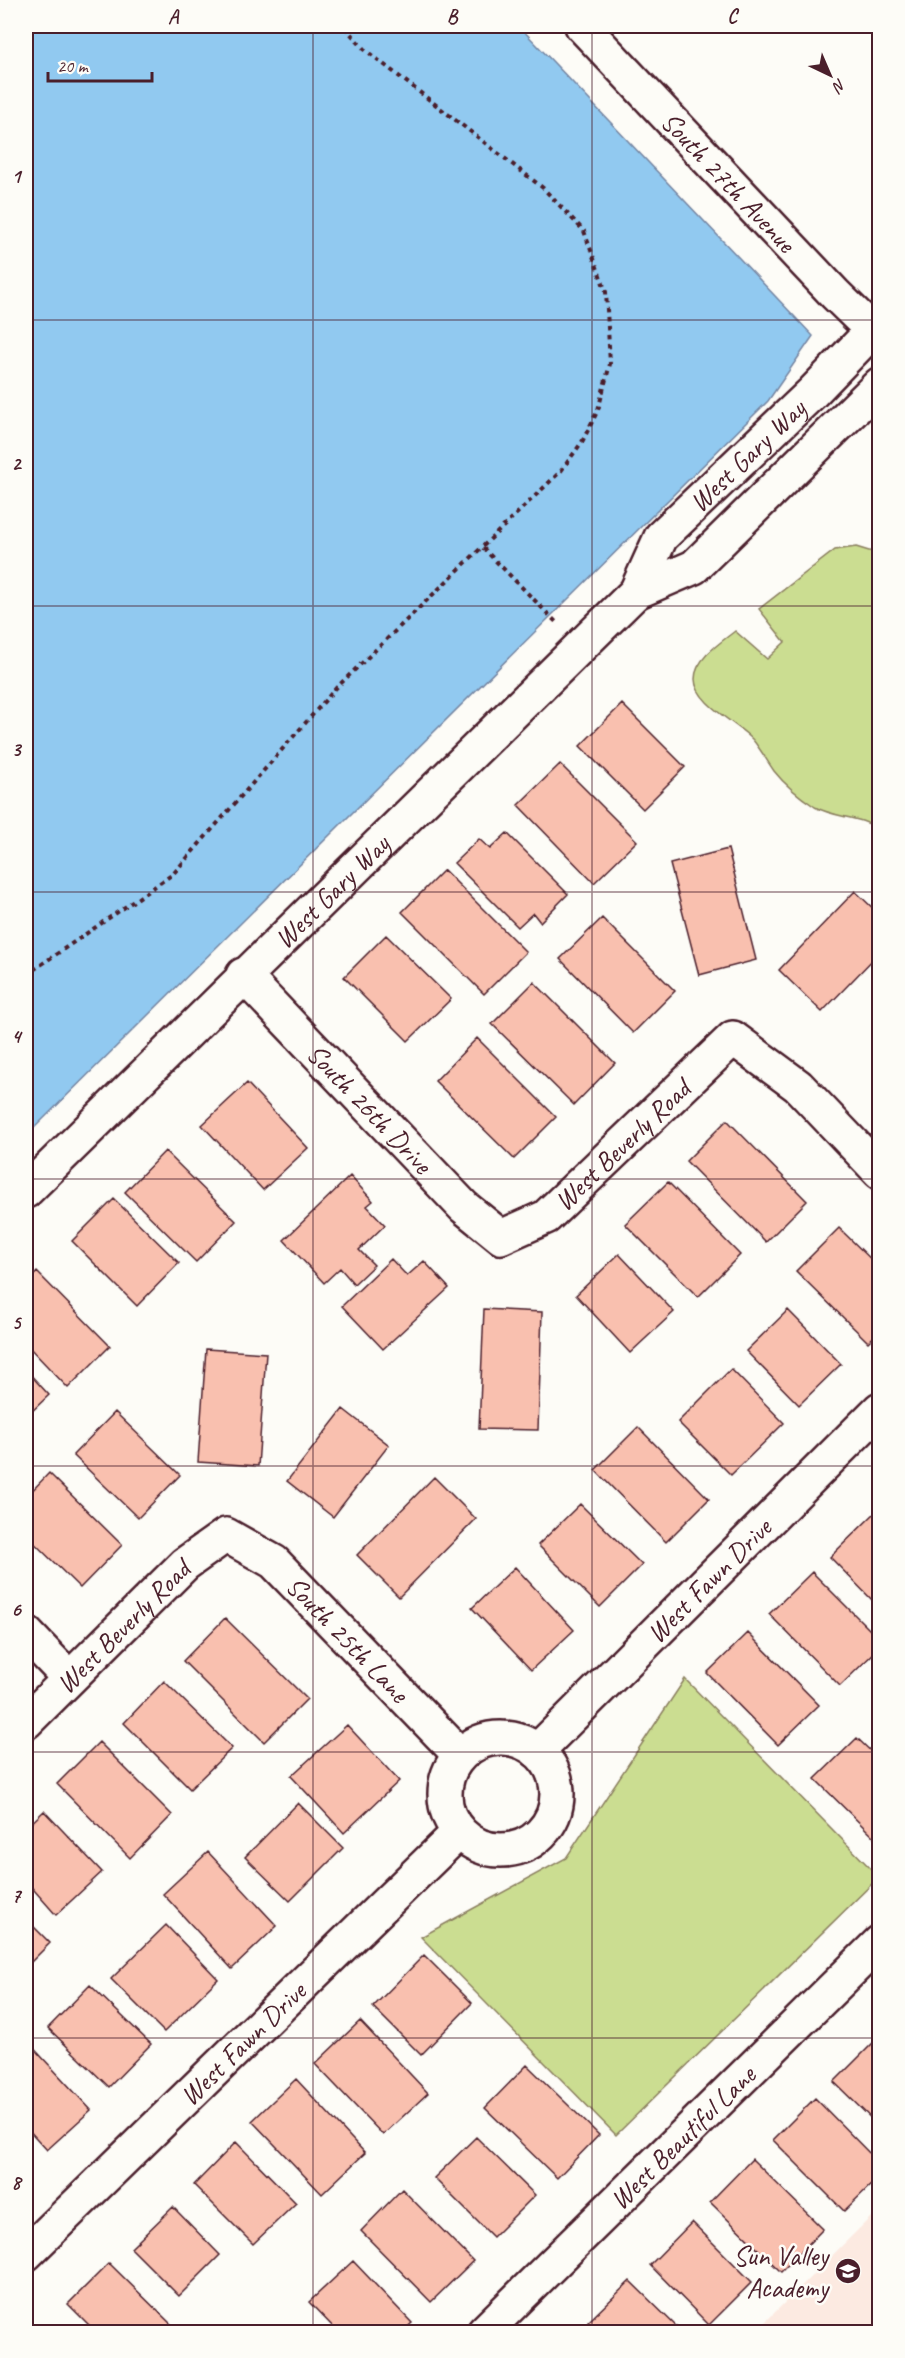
<svg xmlns="http://www.w3.org/2000/svg" width="905" height="2358" font-family="Caveat,sans-serif">
<style>
.built{fill:#fceae1}
.green{fill:#cbdd91;stroke:#8a7e5e;stroke-width:1.5}
.water{fill:#91c9f0;stroke:#7585a1;stroke-width:1.5}
.building{fill:#f9c0af;stroke:#4a1f2b;stroke-width:1.5}
.lines{fill:none;stroke-linecap:round;stroke-linejoin:round}
.minor-casing{stroke:#4a1f2b;stroke-width:38}
.tertiary-casing{stroke:#4a1f2b;stroke-width:38}
.path{stroke:#4a1f2b;stroke-width:4;stroke-dasharray:4.5 4.5;stroke-linecap:butt}
.minor{stroke:#fdfcf7;stroke-width:33}
.tertiary{stroke:#fdfcf7;stroke-width:33}
.grid{fill:none;stroke:#4a1f2b;stroke-width:1.5;stroke-opacity:0.55}
.labels{text-anchor:middle;dominant-baseline:central;stroke-width:5;stroke-linejoin:round;paint-order:stroke}
.street-label{font-size:28px;fill:#4a1f2b;stroke:#fdfcf7}
.poi-label{font-size:28px;fill:#4a1f2b;stroke:#fdfcf7;text-anchor:end}
.neatline{fill:none;stroke:#4a1f2b;stroke-width:2}
.grid-label{font-size:20px;text-anchor:middle;font-weight:bold;fill:#4a1f2b}
</style>
<rect width="100%" height="100%" fill="#fdfcf7"/>
<filter id="ink" filterUnits="userSpaceOnUse"><feTurbulence type="fractalNoise" baseFrequency=".0167" numOctaves="2"/><feDisplacementMap in="SourceGraphic" scale="12" xChannelSelector="R" yChannelSelector="G"/><feConvolveMatrix kernelMatrix="1 2 1 2 8 2 1 2 1" color-interpolation-filters="sRGB"/></filter>
<g filter="url(#ink)">
<path class="built" d="M879 2209V2332H755Z"/>
<path class="green" d="M856 547 879 554V829C860 816 835 818 815 807 800 797 785 785 774 771 767 761 761 750 753 740 739 724 695 703 695 679 695 659 721 642 735 631L767 659 785 642 759 609 835 550Z
M685 1679 879 1877 616 2135 421 1937 566 1858Z"/>
<path class="water" d="M26 26H519L813 336 768 401 26 1136Z"/>
<path class="building" d="M622 704 685 767 643 809 580 746Z
M560 764 637 841 594 883 518 805Z
M507 833 568 894 540 922 533 913 518 927 454 863 479 839 490 849Z
M728 849 756 960 699 975 670 864Z
M444 870 526 952 484 994 402 912Z
M855 891 880 915V952L822 1012 779 970Z
M602 918 675 991 633 1033 560 959Z
M386 935 451 999 408 1041 344 977Z
M534 982 615 1063 574 1105 492 1024Z
M477 1038 556 1117 514 1159 435 1081Z
M247 1083 308 1148 263 1190 202 1125Z
M727 1120 807 1201 766 1242 686 1161Z
M165 1151 236 1221 196 1262 125 1192Z
M350 1176 373 1201 367 1206 385 1225 359 1250 374 1265 354 1284 340 1268 324 1283 284 1240Z
M668 1182 740 1255 698 1297 625 1224Z
M114 1199 179 1263 137 1306 72 1241Z
M839 1228 880 1268V1331L868 1342 796 1271Z
M619 1254 674 1312 630 1353 576 1295Z
M391 1259 407 1276 424 1261 449 1288 383 1349 342 1306Z
M37 1272 110 1346 68 1388 26 1344V1284Z
M484 1309 542 1312 538 1430 479 1429Z
M788 1310 841 1364 799 1405 746 1351Z
M206 1349 266 1353 258 1466 198 1462Z
M731 1369 784 1423 731 1475 678 1422Z
M26 1370 49 1395 26 1417Z
M343 1409 389 1445 333 1517 287 1481Z
M115 1412 180 1475 138 1518 73 1455Z
M638 1427 709 1499 666 1542 595 1470Z
M49 1473 122 1545 80 1588 26 1535V1497Z
M434 1477 476 1519 399 1597 357 1555Z
M580 1504 642 1565 600 1607 538 1545Z
M880 1508V1602L877 1605 830 1557Z
M515 1567 574 1630 531 1670 472 1608Z
M812 1572 880 1640V1647L840 1686 769 1614Z
M225 1618 307 1699 264 1742 183 1661Z
M748 1633 819 1705 778 1745 707 1673Z
M164 1681 232 1748 190 1789 124 1723Z
M347 1725 399 1781 344 1833 291 1776Z
M857 1738 880 1760V1843L815 1779Z
M99 1742 172 1815 130 1858 57 1784Z
M298 1803 343 1848 290 1901 245 1857Z
M44 1811 102 1872 56 1915 26 1881V1828Z
M208 1852 277 1926 232 1969 163 1894Z
M26 1919 50 1943 26 1967Z
M166 1925 218 1979 164 2032 111 1979Z
M424 1955 472 2003 421 2055 373 2007Z
M90 1985 151 2044 109 2087 48 2028Z
M360 2021 428 2093 383 2135 315 2064Z
M877 2039 880 2041V2127L834 2082Z
M26 2040 91 2110 47 2150 26 2127Z
M527 2065 599 2135 557 2178 485 2108Z
M296 2079 365 2153 322 2194 252 2121Z
M815 2098 880 2164V2176L844 2211 773 2140Z
M476 2137 535 2195 493 2237 434 2178Z
M236 2142 296 2203 253 2244 194 2185Z
M752 2159 823 2229 781 2272 710 2202Z
M402 2189 473 2261 431 2302 361 2231Z
M173 2207 220 2255 179 2296 131 2248Z
M692 2222 752 2282 709 2325 650 2265Z
M353 2261 412 2323 402 2332H338L309 2302Z
M109 2263 179 2332H96L68 2304Z
M630 2281 682 2332H598L588 2322Z"/>
<g class="lines">
<g class="minor-casing">
<g id="minor">
<path d="M636 592 694 567 880 384"/>
<path id="s1" d="M243 975 464 1207 501 1237 546 1217 733 1038 798 1086 880 1172"/>
<path id="s2" d="M26 1191 636 592 661 537 812 393 873 330"/>
<path d="M26 1633 69 1678"/>
<path id="s3" d="M26 1722 185 1564 226 1535 274 1562 460 1755"/>
<circle cx="501" cy="1794" r="56"/>
<path id="s4" d="M537 1751 880 1409"/>
<path id="s5" d="M26 2254 459 1832"/>
<path id="s6" d="M484 2332 880 1942"/>
</g>
</g>
<g class="tertiary-casing">
<g id="tertiary">
<path id="s7" d="M582 26 835 294 880 338"/>
</g>
</g>
<path class="path" d="M483 548 557 623
M26 975 173 874 336 688 561 471 582 442 598 410 610 364 606 292 584 231 543 188 364 49 344 26"/>
<use href="#minor" class="minor"/>
<use href="#tertiary" class="tertiary"/>
</g>
</g>
<path class="grid" d="M313 26V2332M592 26V2332M26 320H880M26 606H880M26 892H880M26 1179H880M26 1466H880M26 1752H880M26 2038H880"/>
<defs>
<g id="school-disc" transform="scale(1.35)"><circle r="9.5" fill="#4a1f2b" stroke="#fdfcf7"/><path d="M0-5L7-2L0 1L-7-2ZM-4 1L0 2.5L4 1V4Q0 6-4 4Z" fill="#fff"/></g>
</defs>
<g fill-rule="evenodd">
<use href="#school-disc" x="848" y="2271"/>
</g>
<g class="labels">
<g class="street-label">
<text stroke="none"><textPath href="#s7" startOffset="214">South 27th Avenue</textPath></text>
<text stroke="none"><textPath href="#s2" startOffset="1034">West Gary Way</textPath></text>
<text stroke="none"><textPath href="#s2" startOffset="428">West Gary Way</textPath></text>
<text stroke="none"><textPath href="#s1" startOffset="184">South 26th Drive</textPath></text>
<text stroke="none"><textPath href="#s1" startOffset="522">West Beverly Road</textPath></text>
<text stroke="none"><textPath href="#s4" startOffset="242">West Fawn Drive</textPath></text>
<text stroke="none"><textPath href="#s3" startOffset="136">West Beverly Road</textPath></text>
<text stroke="none"><textPath href="#s3" startOffset="436">South 25th Lane</textPath></text>
<text stroke="none"><textPath href="#s5" startOffset="302">West Fawn Drive</textPath></text>
<text stroke="none"><textPath href="#s6" startOffset="278">West Beautiful Lane</textPath></text>
</g>
<g class="poi-label">
<text x="828" y="2255">Sun Valley<tspan x="828" dy="32">Academy</tspan></text>
</g>
</g>
<rect width="905" height="2358" fill="none" stroke="#fdfcf7" stroke-width="66"/>
<g transform="translate(830 75) rotate(136)" stroke="#fdfcf7" stroke-width="4.5" paint-order="stroke">
<path d="M0-4.5L10 22L0 15L-10 22Z" fill="#4a1f2b"/>
<text y="-9" font-size="16" font-weight="bold" text-anchor="middle" fill="#4a1f2b">N</text>
</g>
<path d="M48 72v9h104v-9" fill="none" stroke="#4a1f2b" stroke-width="3"/>
<text x="57" y="72" font-size="18" fill="#4a1f2b" stroke="#fdfcf7" stroke-width="4.5" paint-order="stroke">20 m</text>
<rect x="33" y="33" width="839" height="2292" class="neatline"/>
<g class="grid-label">
<text x="173" y="23">A</text>
<text x="452" y="23">B</text>
<text x="732" y="23">C</text>
<text x="16" y="183">1</text>
<text x="16" y="470">2</text>
<text x="16" y="756">3</text>
<text x="16" y="1043">4</text>
<text x="16" y="1329">5</text>
<text x="16" y="1616">6</text>
<text x="16" y="1902">7</text>
<text x="16" y="2189">8</text>
</g>
</svg>
